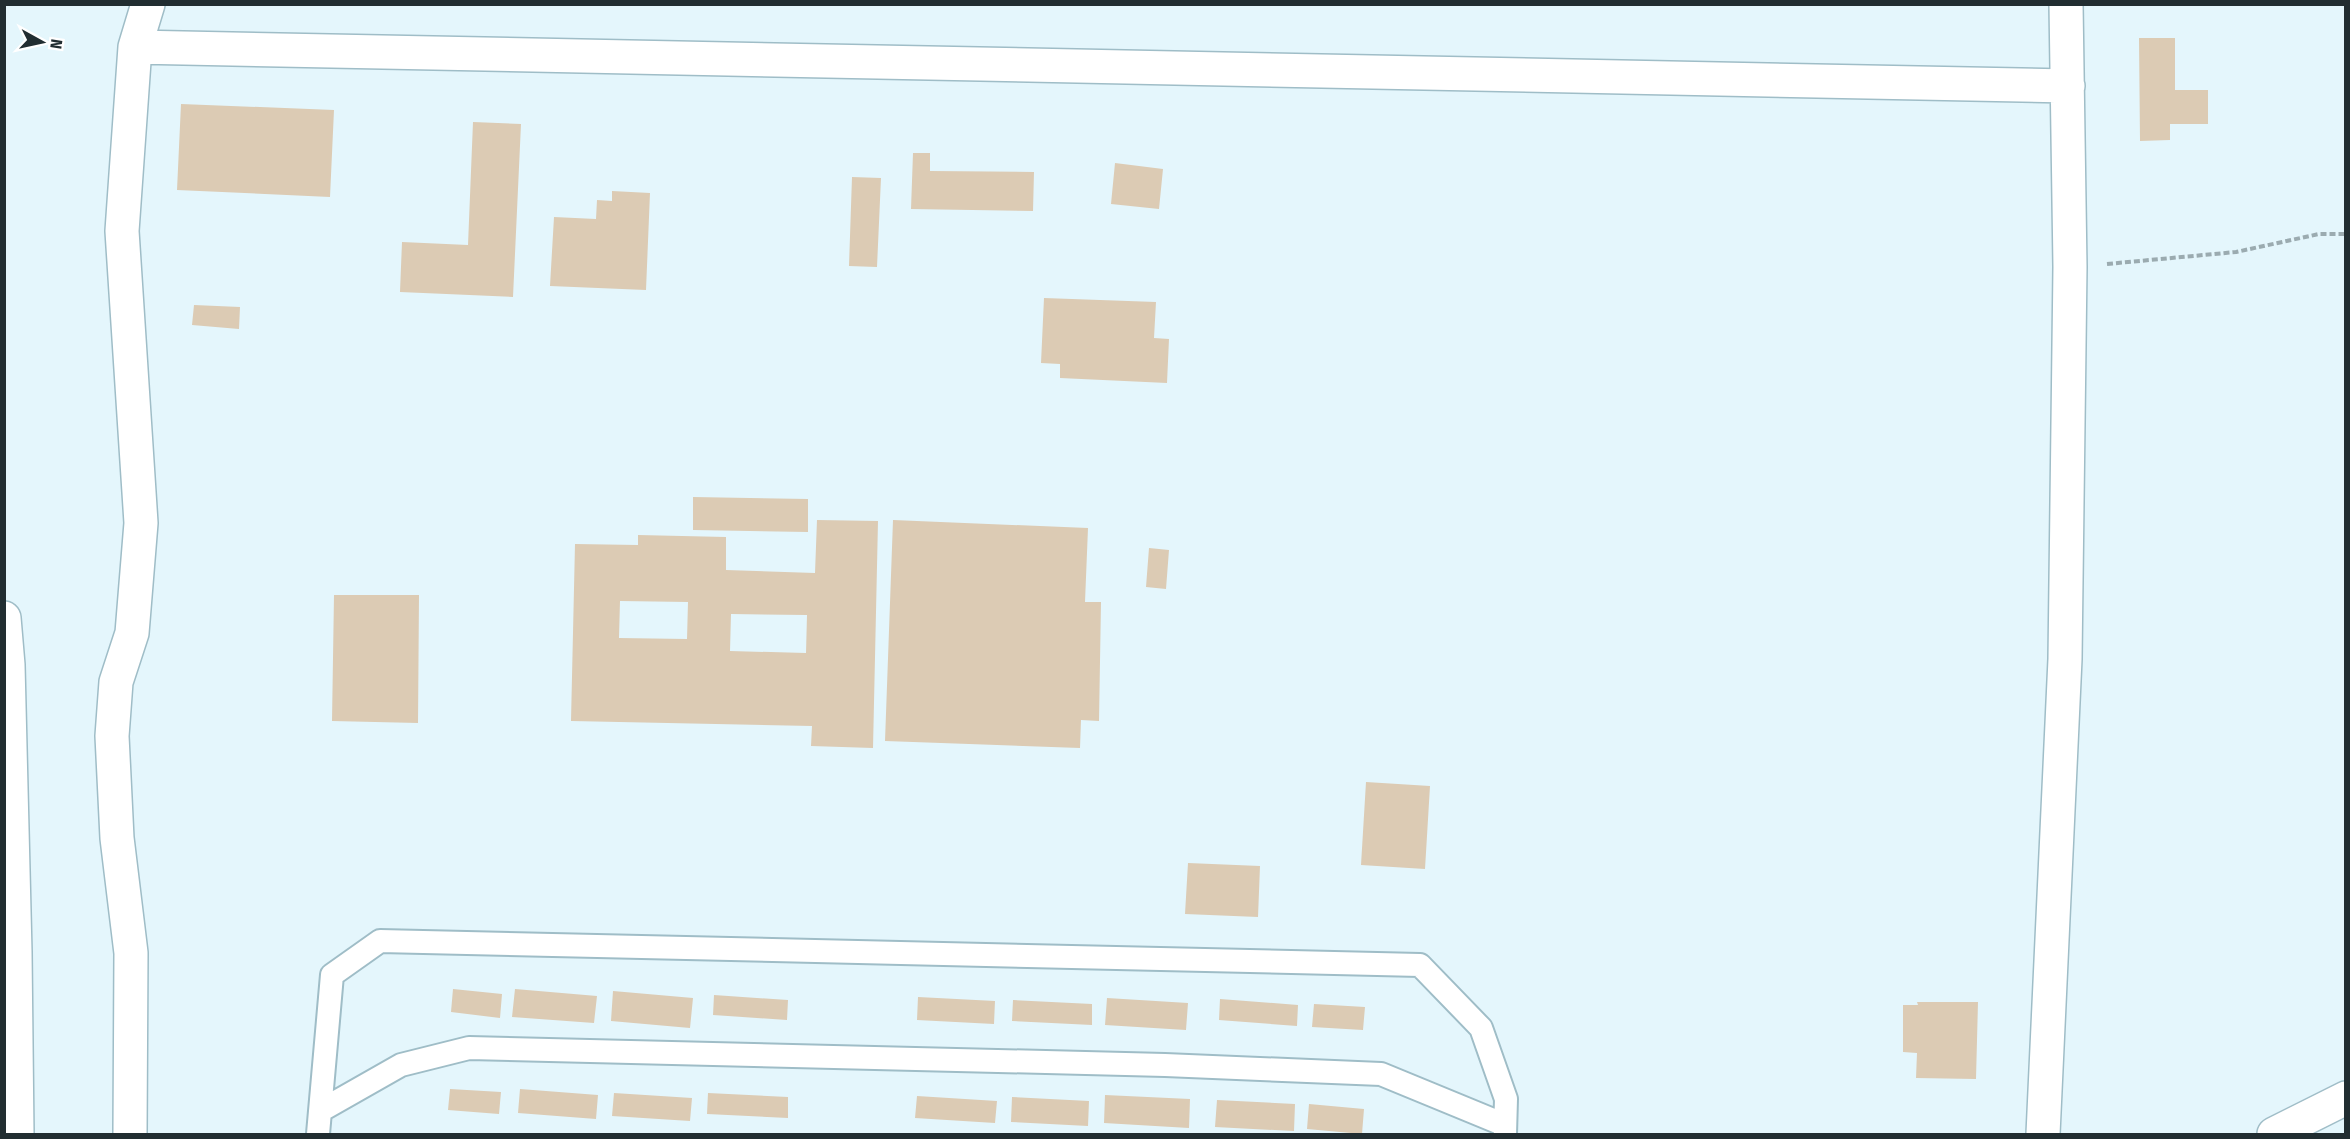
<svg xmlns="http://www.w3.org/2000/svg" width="2350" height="1139" font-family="'Fira Sans Condensed',sans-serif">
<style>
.building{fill:#dccbb4;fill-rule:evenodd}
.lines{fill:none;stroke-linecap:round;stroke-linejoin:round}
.service-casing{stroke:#9fbdc7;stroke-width:26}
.minor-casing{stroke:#9fbdc7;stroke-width:36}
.trunk-casing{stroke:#9fbdc7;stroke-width:36}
.path{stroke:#9babb0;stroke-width:4;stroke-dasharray:6 3;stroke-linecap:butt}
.service{stroke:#fff;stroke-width:22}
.minor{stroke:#fff;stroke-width:33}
.trunk{stroke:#fff;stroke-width:33}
</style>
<rect width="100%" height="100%" fill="#e4f6fc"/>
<path class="building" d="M2139 38H2175V90H2208V124H2170V140L2140 141Z
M181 104 334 110 330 197 177 190Z
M473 122 521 124 513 297 400 292 402 242 468 245Z
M913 153H930V171L1034 172 1033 211 911 209Z
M1115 163 1163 169 1159 209 1111 204Z
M852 177 881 178 877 267 849 266Z
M612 191 650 193 646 290 550 286 554 217 596 219 597 200 612 201Z
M1044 298 1156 302 1154 338 1169 339 1167 383 1060 378V364L1041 363Z
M194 305 240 307 239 329 192 325Z
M693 497 808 499V532L693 530Z
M817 520 878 521 873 748 811 746 812 726 571 721 575 544 638 545V535L726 537V570L815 573ZM620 601 688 602 687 639 619 638ZM731 614 807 615 806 653 730 651Z
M893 520 1088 528 1085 602H1101L1099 721 1081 720 1080 748 885 741Z
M1149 548 1169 550 1166 589 1146 587Z
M334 595H419L418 723 332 721Z
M1366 782 1430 786 1425 869 1361 865Z
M1188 863 1260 866 1258 917 1185 914Z
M453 989 502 994 500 1018 451 1012Z
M515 989 597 996 594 1023 512 1017Z
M613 991 693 998 690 1028 611 1021Z
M714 995 788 1000 787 1020 713 1015Z
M918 997 995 1001 994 1024 917 1020Z
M1107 998 1188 1003 1186 1030 1105 1025Z
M1220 999 1298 1005 1297 1026 1219 1020Z
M1013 1000 1092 1004V1025L1012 1021Z
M1917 1002H1978L1976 1079 1916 1078 1917 1053 1903 1052V1005H1918Z
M1314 1004 1365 1007 1363 1030 1312 1027Z
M450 1089 501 1092 499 1114 448 1110Z
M520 1089 598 1095 596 1119 518 1113Z
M614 1093 692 1098 690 1121 612 1116Z
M708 1093 788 1097V1118L707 1114Z
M1105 1095 1190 1099 1189 1128 1104 1123Z
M917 1096 997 1101 995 1123 915 1118Z
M1012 1097 1089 1101 1088 1126 1011 1122Z
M1217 1100 1295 1104 1294 1131 1215 1127Z
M1309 1104 1364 1109 1362 1134 1307 1129Z"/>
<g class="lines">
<g class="service-casing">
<path id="service" d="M320 1111 401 1065 469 1048 1165 1065 1381 1074 1505 1125
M318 1134 332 975 380 941 1420 965 1481 1028 1506 1099 1505 1134"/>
</g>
<g class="minor-casing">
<path id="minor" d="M135 47 2068 86
M130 1134 131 953 117 838 112 736 116 682 132 633 141 523 122 231 135 47 148 4
M2043 1134 2065 659 2070 267 2066 4
M2274 1134 2346 1098"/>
</g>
<g class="trunk-casing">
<path id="trunk" d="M4 618 8 665 15 952 17 1134"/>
</g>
<path class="path" d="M2107 264 2236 252 2319 234H2346"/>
<use href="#service" class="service"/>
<use href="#minor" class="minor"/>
<use href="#trunk" class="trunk"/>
</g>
<rect width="2350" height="1139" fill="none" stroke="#212d31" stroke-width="12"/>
<g transform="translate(42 42) rotate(98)" stroke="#ffffff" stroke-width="4.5" paint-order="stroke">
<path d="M0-4.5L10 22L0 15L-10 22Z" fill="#212d31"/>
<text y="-9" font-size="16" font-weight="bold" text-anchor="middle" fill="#212d31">N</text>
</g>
</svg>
